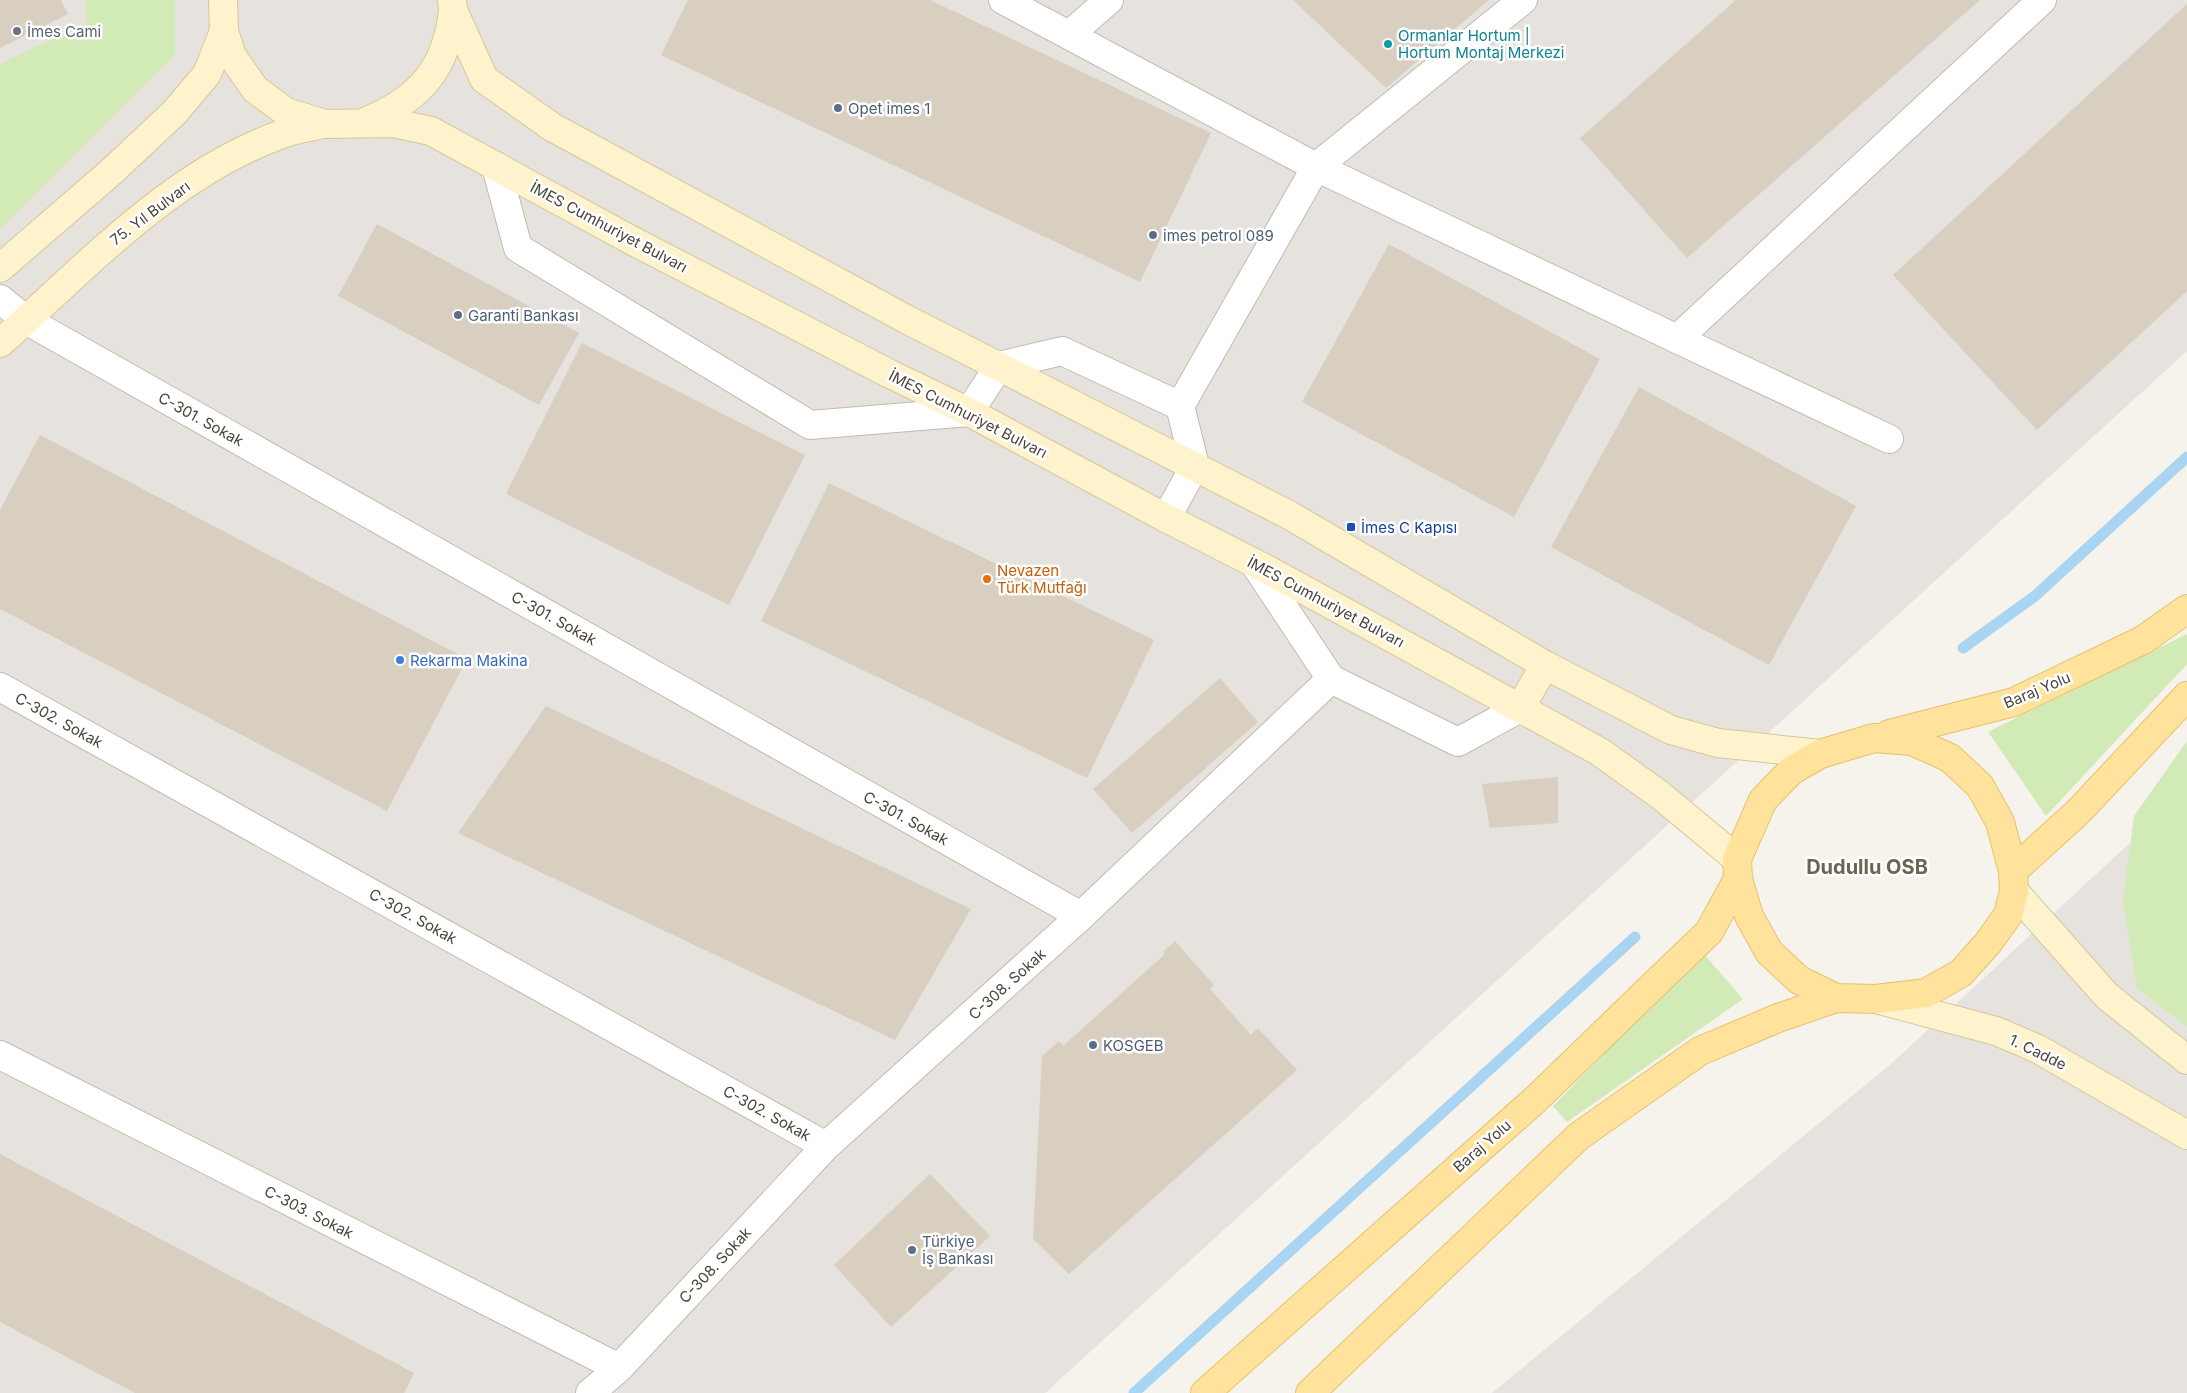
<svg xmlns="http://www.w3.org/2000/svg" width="2187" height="1393" font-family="Inter,sans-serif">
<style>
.industrial{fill:#e6e2dd}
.green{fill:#d2eab5}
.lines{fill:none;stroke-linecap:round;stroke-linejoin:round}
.stream{stroke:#a9d4f2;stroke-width:11}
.building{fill:#d8cfc1}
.street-casing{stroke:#c2bbae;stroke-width:30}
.secondary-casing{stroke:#d6c79b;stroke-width:30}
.primary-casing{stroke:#e6c16a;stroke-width:30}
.street{stroke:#fff;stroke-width:28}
.secondary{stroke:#fff3cd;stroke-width:28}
.primary{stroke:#ffe39c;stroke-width:28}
.worship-dot{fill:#6b7280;stroke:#fff;stroke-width:2}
.culture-dot{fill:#0f9aa8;stroke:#fff;stroke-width:2}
.service-dot{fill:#5c6f8a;stroke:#fff;stroke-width:2}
.transit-dot{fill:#1a4fb4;stroke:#fff;stroke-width:2}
.food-dot{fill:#e8710a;stroke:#fff;stroke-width:2}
.shop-dot{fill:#3f7fe0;stroke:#fff;stroke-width:2}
.labels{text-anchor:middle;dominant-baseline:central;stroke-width:5;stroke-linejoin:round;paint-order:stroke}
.worship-label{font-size:15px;fill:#5b616d;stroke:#fff;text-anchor:start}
.culture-label{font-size:15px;fill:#0d838f;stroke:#fff;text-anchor:start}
.service-label{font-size:15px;fill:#4e5e75;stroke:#fff;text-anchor:start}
.street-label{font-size:15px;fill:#4b4439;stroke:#fff}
.transit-label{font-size:15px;fill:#164399;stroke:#fff;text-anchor:start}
.food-label{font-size:15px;fill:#c56008;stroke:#fff;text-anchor:start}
.shop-label{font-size:15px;fill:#366cbe;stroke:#fff;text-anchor:start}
.district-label{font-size:20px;font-weight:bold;fill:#6e6250;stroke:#fff}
</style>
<rect width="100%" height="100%" fill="#f6f3ec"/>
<path class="industrial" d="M0 0H2187V351L1045 1393H0Z
M2187 790V1393H1492L1892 1063Z"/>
<path class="green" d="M86 0H175V55L0 229V64L87 23Z
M2187 634V664L2046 816 1988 732Z
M2187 741V1027L2137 988 2123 902 2134 816Z
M1703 953 1743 999 1567 1122 1553 1106Z"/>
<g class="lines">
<path class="stream" d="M1963 648 2035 596 2187 457
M1134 1393 1635 937"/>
</g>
<path class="building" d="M0 0H61L68 14 0 48Z
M688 0H930L1211 133 1140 282 661 55Z
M1293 0H1489L1386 88Z
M1736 0H1980L1687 258 1580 138Z
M2187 4V291L2037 430 1893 275Z
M377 224 579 333 539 405 338 296Z
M1389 244 1600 359 1514 517 1302 402Z
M582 343 805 455 729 605 506 494Z
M1639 387 1856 506 1769 665 1551 547Z
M40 435 467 659 387 811 0 609V510Z
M829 483 1154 640 1087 778 761 621Z
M1220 678 1258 722 1132 833 1093 789Z
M546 706 971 909 895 1040 458 833Z
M1558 777V823L1490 828 1482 784Z
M1175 941 1214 985 1210 989 1251 1035 1258 1028 1297 1070 1069 1274 1033 1239 1042 1056 1059 1041 1063 1046 1165 954 1163 952Z
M0 1154 414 1373 404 1393H135L0 1322Z
M930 1174 990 1236 891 1327 834 1265Z"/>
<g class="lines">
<g class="street-casing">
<path id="street" d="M1003 0 1316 167 1677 339
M1069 35 1109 0
M496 166 518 248 810 425 969 412 999 366 1062 351 1180 406 1195 466 1166 518
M0 299 26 320 1081 916
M1180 406 1316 167 1523 0
M1889 439 1677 339 2042 0
M1331 679 1458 742 1520 708
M0 687 826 1146
M0 1055 619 1368
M590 1393 619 1368 826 1146 1081 916 1331 679 1254 563"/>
</g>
<g class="secondary-casing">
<path id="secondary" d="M223 0 224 31 232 56 255 89 286 112 325 124 393 123 431 131 631 240 890 374 969 412 1166 518 1268 570 1600 752 1660 795 1737 859
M452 0 453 10 484 79 552 127 904 318 1289 515 1545 665 1671 730 1718 743 1820 754
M367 121C420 99 447 68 453 10
M0 268 111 172 174 113 207 74 224 31
M0 343C87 267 170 174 282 134 295 129 310 127 323 124
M1520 708 1545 665
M2014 891 2107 996 2187 1060
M1876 999 1996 1031 2038 1049 2187 1135"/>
</g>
<g class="primary-casing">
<path id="primary" d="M1889 734 2014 702 2143 640 2187 609
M1874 738 1912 741 1950 758 1980 786 2000 822 2013 871 2014 891 2008 915 1988 943 1961 973 1926 993 1876 999 1836 998 1799 980 1769 952 1749 916 1738 879 1737 859 1763 800 1791 771 1820 754Z
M2013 871 2079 811 2187 696
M1205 1393 1536 1099 1661 978 1709 932 1738 879
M1310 1393 1579 1136 1700 1051 1778 1018 1836 998"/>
</g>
<use href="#street" class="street"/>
<use href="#secondary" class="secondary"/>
<use href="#primary" class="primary"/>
</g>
<circle class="worship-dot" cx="17" cy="31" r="5"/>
<circle class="culture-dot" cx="1388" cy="44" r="5"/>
<g class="service-dot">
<circle cx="838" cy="108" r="5"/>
<circle cx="1153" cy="235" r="5"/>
<circle cx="458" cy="315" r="5"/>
<circle cx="1093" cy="1045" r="5"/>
<circle cx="912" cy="1250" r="5"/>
</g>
<rect class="transit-dot" x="1346" y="522" width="10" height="10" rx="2.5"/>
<circle class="food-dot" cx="987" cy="579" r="5"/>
<circle class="shop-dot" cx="400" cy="660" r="5"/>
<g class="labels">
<g class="worship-label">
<text x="27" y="31">İmes Cami</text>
</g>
<g class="culture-label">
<text x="1398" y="35">Ormanlar Hortum |<tspan x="1398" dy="17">Hortum Montaj Merkezi</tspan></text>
</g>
<g class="service-label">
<text x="848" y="108">Opet imes 1</text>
<text x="1163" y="235">imes petrol 089</text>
<text x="468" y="315">Garanti Bankası</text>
<text x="1103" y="1045">KOSGEB</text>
<text x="922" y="1241">Türkiye<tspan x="922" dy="17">İş Bankası</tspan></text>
</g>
<g class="street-label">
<text transform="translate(150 213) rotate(-37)">75. Yıl Bulvarı</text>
<text transform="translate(609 227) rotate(28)">İMES Cumhuriyet Bulvarı</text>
<text transform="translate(968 414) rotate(27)">İMES Cumhuriyet Bulvarı</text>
<text transform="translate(201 419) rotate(29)">C-301. Sokak</text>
<text transform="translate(1326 602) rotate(28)">İMES Cumhuriyet Bulvarı</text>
<text transform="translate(554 618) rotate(29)">C-301. Sokak</text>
<text transform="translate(2037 690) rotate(-23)">Baraj Yolu</text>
<text transform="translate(59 720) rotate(29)">C-302. Sokak</text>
<text transform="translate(906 818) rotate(29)">C-301. Sokak</text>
<text transform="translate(413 916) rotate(29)">C-302. Sokak</text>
<text transform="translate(1007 984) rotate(-42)">C-308. Sokak</text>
<text transform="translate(2038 1052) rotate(26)">1. Cadde</text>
<text transform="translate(767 1113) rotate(29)">C-302. Sokak</text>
<text transform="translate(1482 1146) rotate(-41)">Baraj Yolu</text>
<text transform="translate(309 1212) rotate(27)">C-303. Sokak</text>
<text transform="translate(715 1265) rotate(-47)">C-308. Sokak</text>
</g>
<g class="transit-label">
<text x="1361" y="527">İmes C Kapısı</text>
</g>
<g class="food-label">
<text x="997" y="570">Nevazen<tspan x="997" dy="17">Türk Mutfağı</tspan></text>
</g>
<g class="shop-label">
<text x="410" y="660">Rekarma Makina</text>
</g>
<g class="district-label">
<text x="1867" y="867">Dudullu OSB</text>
</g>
</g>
</svg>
